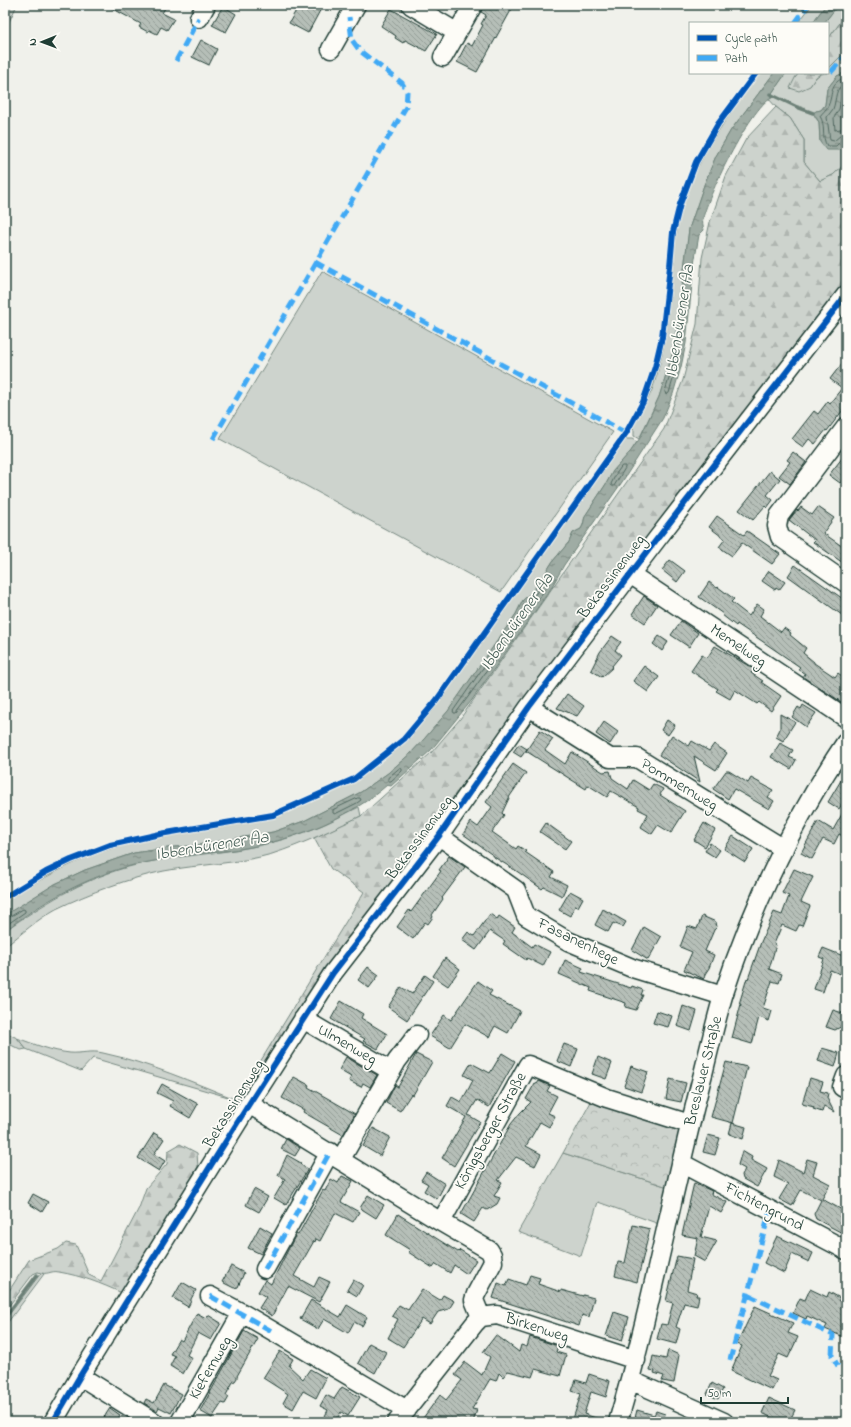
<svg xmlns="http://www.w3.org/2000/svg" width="851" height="1427" font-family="'Indie Flower',sans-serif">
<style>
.grass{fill:#cdd3cd;stroke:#768880}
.forest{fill:url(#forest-firs);stroke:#768880}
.park{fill:url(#park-crowns);stroke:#768880}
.water{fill:url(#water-ripples);stroke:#6c8077}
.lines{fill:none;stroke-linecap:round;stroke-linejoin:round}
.shore{stroke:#526961;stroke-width:1}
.stream{stroke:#6c8077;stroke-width:3.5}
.building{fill:url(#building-back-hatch);stroke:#1f3d34}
.minor-casing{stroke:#1f3d34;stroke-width:21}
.minor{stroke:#fdfcf7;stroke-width:18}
.quiet{stroke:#3fa9f5;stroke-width:5;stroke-dasharray:10 5;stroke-linecap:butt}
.cycleway-casing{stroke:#fdfcf7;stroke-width:8}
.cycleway{stroke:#0057b8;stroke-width:6}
.labels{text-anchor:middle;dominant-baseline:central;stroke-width:3.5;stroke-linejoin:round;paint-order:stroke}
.street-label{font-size:16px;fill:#1f3d34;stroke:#fdfcf7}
.water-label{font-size:17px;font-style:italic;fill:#455e56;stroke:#fdfcf7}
</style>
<defs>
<pattern id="forest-firs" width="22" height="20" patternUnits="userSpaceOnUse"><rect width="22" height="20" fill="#cdd3cd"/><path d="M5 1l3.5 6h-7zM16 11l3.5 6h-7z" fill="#b0b6b1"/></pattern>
<pattern id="park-crowns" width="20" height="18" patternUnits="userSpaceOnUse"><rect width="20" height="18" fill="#cdd3cd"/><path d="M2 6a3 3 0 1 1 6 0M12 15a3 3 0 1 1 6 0" fill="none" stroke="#b0b6b1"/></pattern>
<pattern id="water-ripples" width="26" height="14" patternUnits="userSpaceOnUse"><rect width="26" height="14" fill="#9faca4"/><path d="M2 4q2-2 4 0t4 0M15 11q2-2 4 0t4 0" fill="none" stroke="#818d86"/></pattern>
<pattern id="building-back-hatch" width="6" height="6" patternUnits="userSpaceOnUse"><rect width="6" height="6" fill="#b6bfb8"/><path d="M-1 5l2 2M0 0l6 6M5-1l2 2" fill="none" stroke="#939c96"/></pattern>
</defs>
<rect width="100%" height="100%" fill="#f0f1eb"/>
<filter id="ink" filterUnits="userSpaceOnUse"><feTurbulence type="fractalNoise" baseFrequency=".025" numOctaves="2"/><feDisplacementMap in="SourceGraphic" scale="8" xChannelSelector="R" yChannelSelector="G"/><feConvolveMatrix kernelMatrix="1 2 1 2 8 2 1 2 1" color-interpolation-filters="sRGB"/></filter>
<g filter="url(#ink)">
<path class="grass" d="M812 5H826L812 23H798Z
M838 5H846V15L828 39V23H824Z
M846 51V72L837 76 827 89 825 105 821 110 816 111 815 117 819 122 820 142 838 150 846 142V163L833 175 820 181 804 162V140L790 118 776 107 768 98 773 96 772 93 786 73H799L795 78 810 86C815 78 818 73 828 73V69Z
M760 73H774L731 130 716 156 704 185 689 229 674 349 659 397 639 439 634 436V430L632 428C640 414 649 400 654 384 672 331 668 274 679 220 692 162 726 119 760 73Z
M322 271 613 432 501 592 220 439Z
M626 439H632L637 442 631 451 613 471 606 484 585 516 583 525 581 529 573 533 569 542 553 561 541 580 531 593 523 600 516 614 449 710 425 738 411 753 388 773 361 792 304 821 273 832 192 846 175 847 134 853 85 870 55 884 5 916V901C40 879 77 859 116 847 160 833 207 831 253 821 278 816 300 807 323 795 370 772 400 749 434 709L623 440Z
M359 807 361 816C332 830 303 844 272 854 237 864 200 864 164 871 129 878 89 893 56 909 38 919 21 934 5 947V931L13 925C50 900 88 877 132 866 171 855 212 855 252 847 272 843 294 837 313 829 329 823 344 814 359 807Z
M17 1038C34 1044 51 1051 70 1053 81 1054 91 1050 103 1053 149 1063 192 1082 235 1099L93 1058 81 1071 26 1049Z
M563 1153 668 1187 659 1224 598 1202 581 1256 518 1232Z
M41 1273 44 1274 5 1326V1320Z"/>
<path class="forest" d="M5 5H17L8 24 5 23Z
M846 15V51L828 69V39Z
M799 73H822L816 77 810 86 799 91 790 88 795 78Z
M776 107 790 118 804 140V162L820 181 833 175 846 163V284L830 303 521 703 329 970 241 1107 235 1103 364 892 331 869 314 838 361 816 431 753 460 719 664 429 683 380 697 324 702 258 710 222 726 176 746 139Z
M5 1032 17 1038 26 1049 21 1050 5 1042Z
M180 1144 197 1153 198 1167 122 1293C100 1283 82 1276 59 1272 50 1270 48 1276 38 1272L33 1274 5 1311V1297L29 1260 58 1249 66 1243 76 1245 89 1275 101 1281 139 1208 146 1188 167 1164 168 1151Z"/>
<path class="park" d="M593 1098 681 1130 668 1187 563 1153Z"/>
<path class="water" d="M826 5H838L824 23H812Z
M846 72V142L839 150H826L820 142 819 122 813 113 816 111 821 110 825 105 827 89 837 76Z
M774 73H786L772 93 774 96C753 102 708 195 703 218 702 221 703 226 704 230L699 235 694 264 686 343 681 367 673 394 663 418 622 482 564 565 550 590 472 700 431 750 391 786 387 785C351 817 298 838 251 847 232 851 212 852 193 855 174 857 153 861 134 865 91 875 39 903 5 931V916L8 913 55 884 85 870 134 853 175 847 192 846 273 832 304 821 361 792 388 773 411 753 425 738 448 711 516 614 523 600 531 593 541 580 553 561 569 542 573 533 581 529 583 525 585 516 606 484 613 471 631 451 640 438 659 397 674 349 689 229 704 185 716 156 731 130Z"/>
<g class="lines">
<path class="shore" d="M846 77C828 83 834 93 828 106 826 110 822 113 820 116 826 126 821 136 827 146H836L842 140 846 139
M846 83C834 87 837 99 833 109 831 112 829 114 827 117L830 140 834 141 841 135 846 134
M846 89 842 95 839 109 834 118 835 130 846 128
M675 361 678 362 677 366 669 393 666 395 665 392Z
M622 466H625V468L614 486H612L611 484 616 474Z
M548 576H551L552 578 546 588 468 697 456 713H454L453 711 519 616 527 603 534 596Z
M400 768 402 769V771L391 781H388V778Z
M358 798H360L361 800 357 803 335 814 333 813V810Z
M5 919 8 918 23 909 25 910V912L5 926"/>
<path class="stream" d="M5 14 10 5
M770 94 797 107 813 113
M5 1317 37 1275"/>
</g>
<path class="building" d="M106 5H167L162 13 174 19 167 30 161 27 157 34 149 30 148 32 139 27 141 24Z
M299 5H323L308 33 289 23Z
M484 5H514L477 72 457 62 467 43 472 46 483 25 481 24 486 15 481 12Z
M223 6 236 14 226 32 212 25Z
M391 9 437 34 426 51 405 40 403 43 395 38 396 36 381 26Z
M201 40 217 49 209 65 192 57Z
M846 358V406L827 431 826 430 815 444 809 439 803 447 792 439 814 411 818 414 828 401 830 403 842 388 830 379Z
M793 452 806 462 790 484 779 476 790 462 787 460Z
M846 453V476L840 483 829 475Z
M770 471 780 479 767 495 773 500 767 508 765 506 753 520 739 510Z
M801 507 812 515 818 507 834 518 823 533 846 549V565L813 542 815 540 789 520 797 510 798 511Z
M717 516 744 535 747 531 780 554 772 564 742 543 732 556 719 547 725 539 709 527Z
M670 560 685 571 677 582 662 570Z
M795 565 846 601V618L788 576Z
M769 571 785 582 779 590 776 588 775 590 762 581Z
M709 582 717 588 718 587 734 599 731 602 749 616 757 604 764 609 760 616 781 632 784 628 791 633 790 635 806 648 803 653 814 662V663L835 677 838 673 846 679 842 683 846 686V705L803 677 805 674 798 669 800 667 737 624 736 626 722 615 723 614 699 597Z
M644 596 657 605 645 623 632 614Z
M681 621 698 633 689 647 671 635Z
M612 636 621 642 615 650 621 655 612 666 613 667 602 677 591 670 600 652Z
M659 636 668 642 662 651 653 644Z
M715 646 754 669 751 673 763 681 761 682 781 696 771 711 759 702 757 704 735 690 730 699 716 691 718 689 691 671 702 655 707 658Z
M644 666 659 677 648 692 633 681Z
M567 694 584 706 577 716 557 708Z
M803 705 816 713 806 727 792 717 798 707 801 709Z
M780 714 795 722 783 741 776 737 780 729Z
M667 720 675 725 668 735 661 730Z
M604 722 618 732 610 744 596 734Z
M540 730 553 739 545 750 565 764 572 752 603 772 610 771 612 778 628 789 633 780 649 790 653 784 663 789 660 795 685 811 671 833 658 825 652 834 641 827 648 814 638 809 639 807 611 791 607 797 588 785 586 789 526 751Z
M672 735 689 746 692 741 709 751 714 744 727 753 716 770 694 756 700 782 659 755Z
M780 743 793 750 789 757 796 760 791 769 771 757Z
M519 744 527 749 521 757 513 752Z
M513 764 526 773 510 796 502 813 504 815 492 832 516 849 518 846 526 851 525 852 554 872 551 877 567 885 562 896 544 887 542 889 518 872 494 857V856L463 834 471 822 478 827 492 807 486 802Z
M726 771H729L748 783 751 778 773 790 768 797 774 801 769 809 734 789 728 799 713 789Z
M846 772V797L839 809 828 802Z
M846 807V838L839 834 834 844 823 839 812 859 801 853 818 821 833 830Z
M546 823 571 841 565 849 540 832Z
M704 823 715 830 705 847 694 840Z
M733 836 753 849 745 862 724 849Z
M710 843 720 850 715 857 705 851Z
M449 856 465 867 442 898 443 899 432 915 433 917 428 924 425 922 413 939 397 927 409 910 411 912 441 871 439 870Z
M794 869 813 877 801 902 810 906 802 926 799 925 796 931 782 925 774 944 776 945 769 969 782 974 779 983 772 981 763 1008 772 1011 769 1021 759 1017 752 1044 732 1038 741 1004H739L747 978 748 979 761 942 774 912 782 915 789 896 782 893Z
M570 891 583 898 578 907 575 906 570 916 559 910Z
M603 909 626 922 623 927 613 923 608 932 595 925Z
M490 914 497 919 499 916 515 927 512 932 532 947 534 944 550 952 543 966 527 958 526 960 503 944 505 941 490 931 476 950 462 940 468 932 474 936Z
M702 916 716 922 717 927 714 930 705 951 714 955 709 968 705 974 704 979 684 970 692 952 680 947 688 926 697 929Z
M644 927 661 937 648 960 632 950Z
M823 948 846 957V976L830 970 823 992 814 989 824 959 819 957Z
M445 958 460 969 448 986 433 976Z
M565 960 583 968 581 972 631 988 632 986 643 990 641 995H643L636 1010 625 1007 626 1003 590 991 591 988 559 974Z
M368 967 379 975 369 988 358 980Z
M425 975 433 981 407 1020 388 1007 401 987 412 994Z
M478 981 492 991 489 995 520 1011 508 1033 495 1026 489 1037 465 1024 450 1048 430 1036 444 1015 451 1020Z
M341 1001 363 1014 361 1018 387 1034 378 1049 363 1041 365 1039 331 1019Z
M683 1006 697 1011 691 1031 677 1026Z
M833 1010 846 1014V1024L835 1030 826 1027Z
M657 1011 672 1016 668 1027 653 1023Z
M564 1044 578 1049 571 1067 557 1061Z
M822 1048 839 1053 835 1067 818 1061Z
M502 1053 515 1061 489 1107 477 1100 468 1115 480 1122 454 1166 442 1158 466 1117 447 1106 452 1097 461 1102 469 1088 473 1080 464 1075 471 1063 490 1073Z
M416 1054 432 1062 413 1095 411 1094 400 1111 386 1103 395 1085 398 1087Z
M346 1057 377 1075 370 1087 363 1083 361 1087 349 1081 351 1077 339 1070Z
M598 1057 612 1063 606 1079 592 1074Z
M726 1062 747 1067 733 1123 711 1117Z
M631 1066 648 1072 641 1092 624 1086Z
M294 1077 309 1085 308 1087 355 1114 343 1135 303 1112 304 1110 282 1098Z
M810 1078 823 1082 820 1091 828 1093 827 1098 834 1112 824 1106 822 1112 813 1109 814 1107 802 1104Z
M670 1079 686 1083 681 1102 666 1099Z
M539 1081 550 1086 547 1091 557 1096 548 1113 555 1116 549 1127 540 1122 526 1146 541 1154 535 1166 516 1157 498 1180 502 1182 494 1196 500 1198 497 1204 487 1210 483 1208 474 1222 461 1214 511 1124 520 1113 531 1102 526 1099 535 1083 537 1084Z
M162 1084 198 1104 190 1118 170 1106 173 1101 157 1093Z
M732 1123 746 1127 743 1139 729 1134Z
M373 1128 390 1137 380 1156 363 1146Z
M154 1133 164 1139 154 1154 165 1161 159 1171 138 1158Z
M708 1135 720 1138 715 1155 703 1152Z
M286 1139 300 1148 295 1156 281 1149Z
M742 1151 752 1157 751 1160 767 1169 757 1187 743 1179 742 1175 745 1169 738 1165Z
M287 1155 301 1163 300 1164 308 1169 286 1205 274 1198 285 1179 278 1175Z
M807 1159 817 1162 813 1175 830 1184 822 1199 846 1212V1235L816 1219 814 1214 821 1200 801 1190 792 1206 779 1199 788 1184 774 1177 779 1160 803 1172Z
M426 1172 445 1184 437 1199 424 1191 428 1184 421 1180Z
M342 1176 353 1181 341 1202 359 1212 353 1222 335 1213 320 1241 316 1239 315 1242 314 1241 294 1276 314 1287 319 1277 330 1282 319 1302 288 1286 272 1316 259 1308 266 1297 258 1292 265 1280 271 1284 296 1234 298 1235 323 1190 325 1191 331 1179 338 1183Z
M694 1183 712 1191 711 1194 727 1202 721 1213 709 1206 701 1237 717 1241 705 1262 694 1256 698 1238 682 1235Z
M254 1189 268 1197 259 1212 246 1205Z
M33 1194 48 1202 42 1212 28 1203Z
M368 1195 384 1205 376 1218 360 1208Z
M398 1214 458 1252 460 1250 476 1260 467 1274 454 1265 450 1273 436 1264 433 1268 408 1252 410 1250 386 1235Z
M633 1225 650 1229 637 1282 615 1276 618 1262 625 1263Z
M260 1226 272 1233 261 1254 248 1248Z
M777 1236 813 1253 809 1262 792 1254 784 1273 764 1263Z
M677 1256 693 1259 687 1290 697 1293 696 1296H699L697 1306 684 1303 676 1327 680 1329 676 1344 657 1339 661 1324 667 1325 673 1303 666 1301Z
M231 1266 244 1273 238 1287 234 1288 222 1282Z
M530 1275 540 1278 538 1284 561 1292V1290L583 1296V1295L594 1298 589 1317 582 1315 579 1326 493 1298 498 1283 506 1286 509 1279 526 1285Z
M353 1280 363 1285 357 1296 347 1290Z
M182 1282 196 1290 191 1299V1301L188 1307 173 1298Z
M422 1289 440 1300 443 1295 454 1301 449 1309 438 1312 430 1324 422 1319 403 1347 388 1338 398 1319 392 1316 399 1305 408 1310Z
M810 1289 827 1297 829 1292 840 1298 839 1300 846 1303V1338L825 1329 827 1325 807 1316 806 1319 793 1313 800 1298 805 1300Z
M311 1300 340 1317 347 1305 367 1317 362 1326 354 1322 348 1333 324 1319 318 1329 300 1319Z
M755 1306 793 1323 788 1333 798 1337 788 1358 779 1354 768 1376 777 1380 772 1390 731 1371 742 1346 737 1344Z
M614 1312 629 1317 622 1341 606 1336Z
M197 1313 206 1318 208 1315 221 1323 211 1340 198 1333 187 1355 192 1358 183 1374 170 1366 175 1356 170 1354 179 1339 182 1341Z
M244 1331 258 1339 237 1376V1378L235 1381 233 1382 226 1395 229 1397 225 1404 222 1403 212 1418 200 1411Z
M496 1335 519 1352 521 1345 527 1347 530 1337 558 1346 556 1352 566 1355 560 1376 535 1369 532 1377 508 1371 503 1377 499 1373 496 1381 490 1379 472 1409 477 1410 473 1422H429L423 1418 440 1395 446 1400 462 1380 455 1375 465 1362 482 1375 490 1357 483 1352Z
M369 1343 386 1352 375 1373 358 1363Z
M668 1350 679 1355 674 1383 662 1381 664 1376 654 1373 655 1371 650 1370 653 1356 666 1359Z
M280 1351 293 1359 289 1366 303 1379 310 1369 326 1378 316 1398 303 1391 293 1409 283 1403 288 1394 263 1378Z
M589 1374 610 1381 606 1397 591 1392 584 1414 602 1420V1422H572L581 1394 572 1391 576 1380 586 1383Z
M712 1383 723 1389 718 1399 707 1394Z
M164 1385 181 1394 171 1413 159 1407 157 1411 144 1403 146 1399 154 1403Z
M342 1387 360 1397 348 1416 341 1412 335 1422 325 1416 328 1410 320 1406 326 1395 334 1399Z
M769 1398 795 1410 789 1422H781L762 1413Z
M110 1408 120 1415 116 1422H101Z
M637 1410 654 1415 656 1411 665 1414 664 1418 669 1420V1422H634Z"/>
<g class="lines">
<g class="minor-casing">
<path id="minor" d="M411 5 456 32
M199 18 206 5
M331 49 356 5
M443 57 473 5
M846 427 779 516 777 526 780 537 846 583
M630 574 846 718
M529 707 610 758H637L784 849
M439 836 516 890 526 916 568 941 632 968 723 996
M303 1019 391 1071
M846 1076 842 1087 846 1089
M249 1104 441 1222 528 1065 607 1098 690 1124
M341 1159 397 1061 417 1035
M681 1163 846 1250
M441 1222 489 1250 492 1255 493 1262 476 1294 474 1300 481 1317
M265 1269 330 1152
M210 1296 242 1313 407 1410
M80 1376 154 1422
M630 1380 724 1422
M53 1422 80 1376 249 1104 333 973 439 836 529 707 657 539 846 295
M180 1422 242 1313
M397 1422 475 1323 481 1317 497 1315 636 1360
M618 1422C652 1306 673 1187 704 1070 710 1045 716 1020 723 996 752 907 794 819 846 742"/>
</g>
<use href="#minor" class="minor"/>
<path class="quiet" d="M81 9 83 5
M795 23 808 5
M176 61 199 18
M831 72 846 55
M315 262 626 433
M213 439 406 107 407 92 402 83 360 51 352 40 349 17
M265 1269 330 1152
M748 1295 833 1335 832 1356 838 1366
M210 1296 275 1333
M730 1360 770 1210"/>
<g class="cycleway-casing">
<path id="cycleway" d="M5 897 46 872 71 860 110 845 160 834 273 815 354 779 404 739 436 701 626 433 643 402 655 367 662 337 670 266 673 232 680 204 696 162 718 124 756 73
M53 1422 80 1376 249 1104 333 973 439 836 529 707 657 539 846 295"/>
</g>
<use href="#cycleway" class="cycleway"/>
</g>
</g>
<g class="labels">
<g class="street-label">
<text transform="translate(612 577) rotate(-53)">Bekassinenweg</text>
<text transform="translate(738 646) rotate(34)">Memelweg</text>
<text transform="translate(679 785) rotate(31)">Pommernweg</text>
<text transform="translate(420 838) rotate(-53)">Bekassinenweg</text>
<text transform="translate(578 942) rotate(26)">Fasanenhege</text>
<text transform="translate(347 1045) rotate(30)">Ulmenweg</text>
<text transform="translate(704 1071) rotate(-76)">Breslauer Straße</text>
<text transform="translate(234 1104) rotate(-58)">Bekassinenweg</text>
<text transform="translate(491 1131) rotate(-61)">Königsberger Straße</text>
<text transform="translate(764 1207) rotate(28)">Fichtengrund</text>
<text transform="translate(537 1328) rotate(18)">Birkenweg</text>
<text transform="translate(211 1368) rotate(-60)">Kiefernweg</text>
</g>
<g class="water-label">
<text transform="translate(680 321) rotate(-81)">Ibbenbürener Aa</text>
<text transform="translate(517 622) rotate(-55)">Ibbenbürener Aa</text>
<text transform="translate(212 846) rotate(-9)">Ibbenbürener Aa</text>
</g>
</g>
<rect width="851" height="1427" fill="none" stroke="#fdfcf7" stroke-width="20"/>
<rect x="10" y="10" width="831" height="1407" fill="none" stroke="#1f3d34" stroke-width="1.5" filter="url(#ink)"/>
<rect x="689" y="22" width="140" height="52" fill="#fdfcf7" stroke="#a4b0a9"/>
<rect x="697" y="35" width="20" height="6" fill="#0057b8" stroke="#a4b0a9"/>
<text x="725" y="42" font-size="12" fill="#1f3d34">Cycle path</text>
<rect x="697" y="55" width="20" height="6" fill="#3fa9f5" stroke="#a4b0a9"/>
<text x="725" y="62" font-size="12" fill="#1f3d34">Path</text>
<g transform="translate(42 42) rotate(269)" stroke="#fdfcf7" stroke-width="3" paint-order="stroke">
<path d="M0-3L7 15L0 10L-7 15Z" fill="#1f3d34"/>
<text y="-6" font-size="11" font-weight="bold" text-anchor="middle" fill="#1f3d34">N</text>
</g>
<path d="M701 1397v6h87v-6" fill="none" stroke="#1f3d34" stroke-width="2"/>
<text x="707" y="1397" font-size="12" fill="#1f3d34" stroke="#fdfcf7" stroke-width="3" paint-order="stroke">50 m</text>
</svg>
